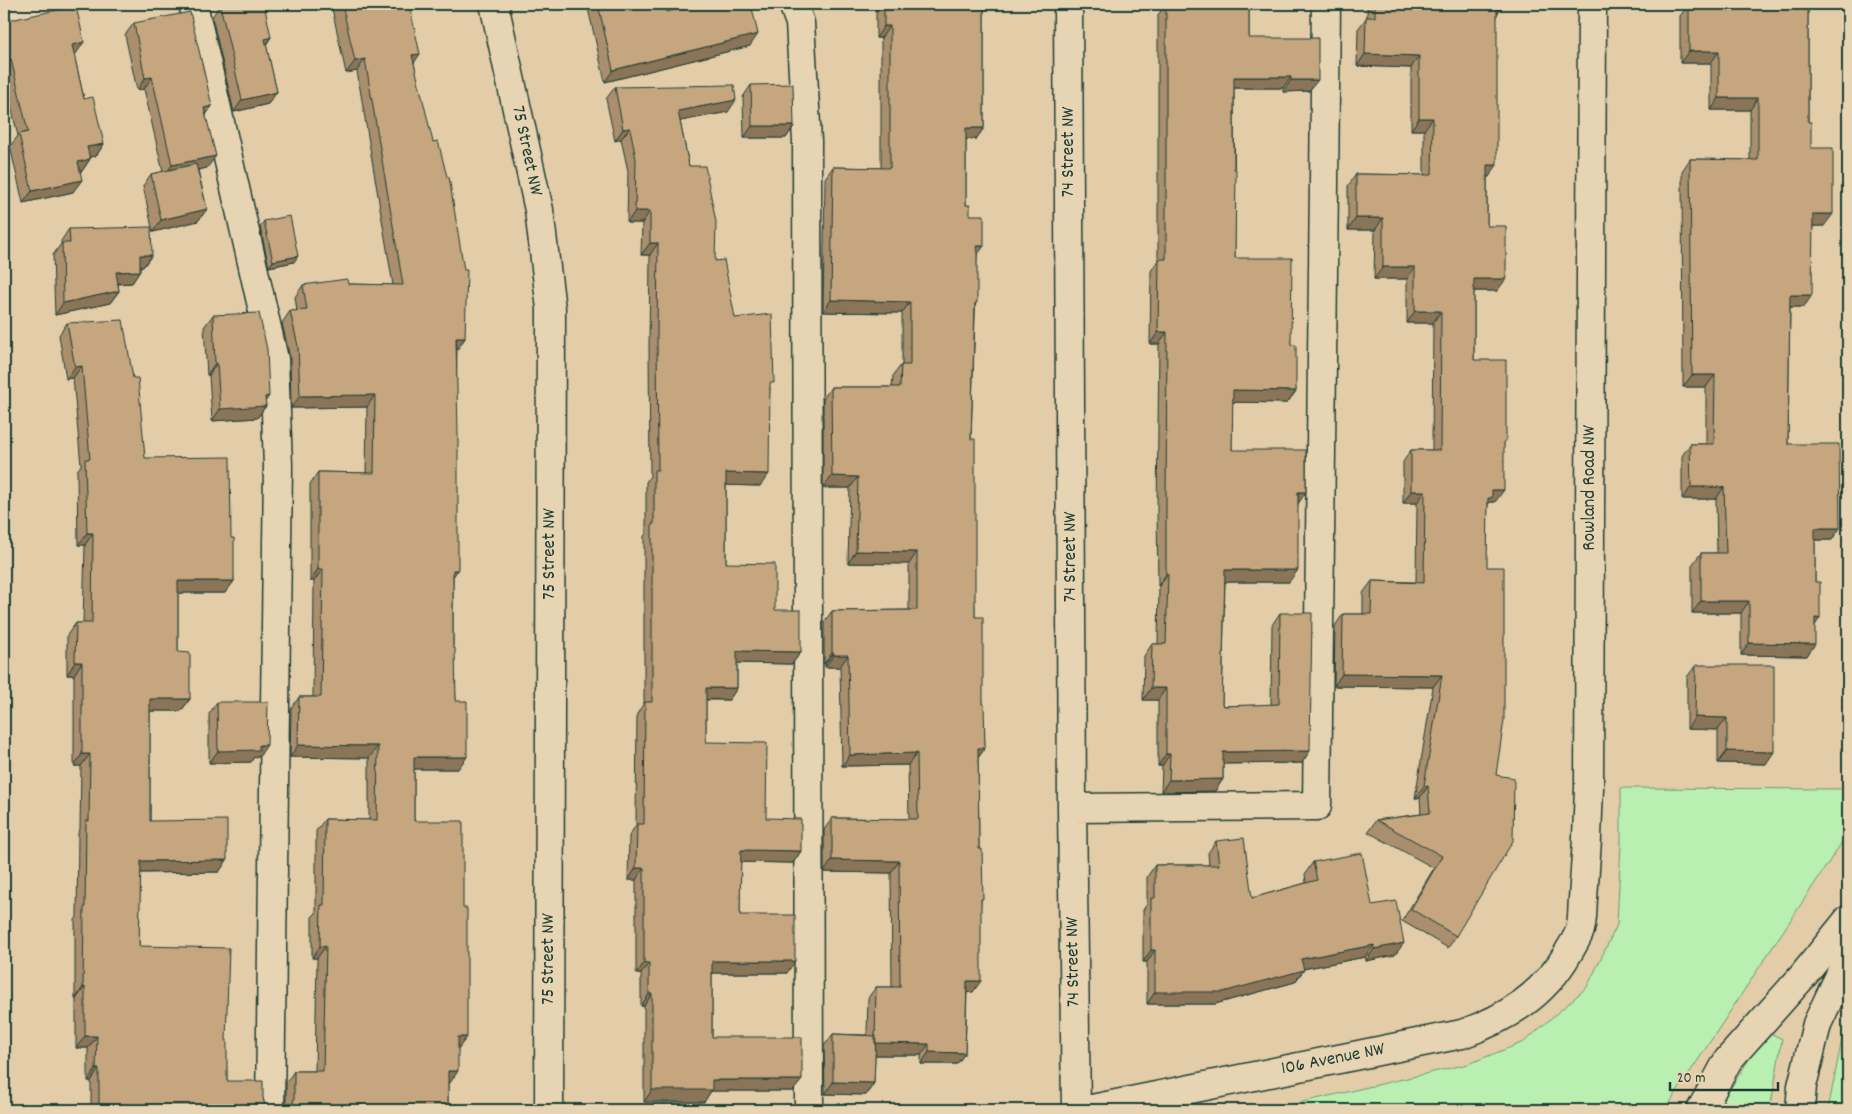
<svg xmlns="http://www.w3.org/2000/svg" width="1852" height="1114" font-family="Dekko,sans-serif">
<style>
.green{fill:#b9efb0;stroke:#6c9672}
.lines{fill:none;stroke-linecap:round;stroke-linejoin:round}
.minor-casing{stroke:#1f3d34;stroke-width:31}
.major-casing{stroke:#1f3d34;stroke-width:31}
.minor{stroke:#e7d4b2;stroke-width:28}
.major{stroke:#e7d4b2;stroke-width:28}
.wall{fill:#a98f6d;stroke:#1f3d34}
.shaded-wall{fill:#8a7459;stroke:#1f3d34}
.building{fill:#c5a67f;stroke:#1f3d34}
.labels{text-anchor:middle;dominant-baseline:central;stroke-width:4.5;stroke-linejoin:round;paint-order:stroke}
.street-label{font-size:19px;fill:#1f3d34;stroke:#e7d4b2}
</style>
<rect width="100%" height="100%" fill="#e3cda9"/>
<filter id="ink" filterUnits="userSpaceOnUse"><feTurbulence type="fractalNoise" baseFrequency=".02" numOctaves="2"/><feDisplacementMap in="SourceGraphic" scale="10" xChannelSelector="R" yChannelSelector="G"/><feConvolveMatrix kernelMatrix="1 2 1 2 8 2 1 2 1" color-interpolation-filters="sRGB"/></filter>
<g filter="url(#ink)">
<path class="green" d="M1621 788 1848 789V833L1665 1110H1268L1468 1064 1524 1042 1587 987 1617 925 1621 844Z
M1848 1025V1110H1828L1842 1039Z
M1772 1034 1782 1039 1770 1110H1717L1751 1056Z"/>
<g class="lines">
<g class="minor-casing">
<path id="minor" d="M193 4 274 359 278 466 270 1110
M494 4 539 210 551 309 549 1110
M793 4 800 23 807 141 809 1110
M1068 4 1072 808 1076 1110
M4 16 62 4
M1072 808 1317 806 1326 4
M1087 1110 1462 1034C1507 1018 1544 995 1568 953 1572 946 1576 940 1579 933 1583 923 1582 909 1583 899 1586 862 1588 825 1589 788L1592 4"/>
</g>
<g class="major-casing">
<path id="major" d="M1701 1110 1728 1060 1802 977 1848 920
M1800 1110 1802 1086 1817 1024 1848 958"/>
</g>
<use href="#minor" class="minor"/>
<use href="#major" class="major"/>
</g>
<path class="wall" d="M331 4H409L414 63 465 338 457 350 453 577V648L456 701 458 769H414V821L458 1049 450 1083H448V1110H286V1083L294 1071H315L317 958H312V917L316 913V831L325 819 369 820V758L290 757 291 709 299 697H313L314 581H310V484L318 472 366 473 367 407 291 408 290 358 282 323 290 311H297L295 297 303 285 348 284 393 285 357 71 346 73Z
M587 4H665L667 12 750 46 605 82Z
M876 4H984V128L976 139H966V205L970 215 977 256 971 439 975 617 983 704 985 748 978 758 979 849 981 902 973 992H967L965 1053 957 1064H921V1055H875L874 1083 866 1095 825 1094 824 1046 833 1034 867 1035 868 998 876 987H892L891 873 824 872V830L832 818 909 819 908 765 842 766 840 667H825V664H824V622L832 611 909 610V564L848 563 850 488H823V399L831 387H892L893 376 901 365H902V313L823 312 825 178 833 167 881 168V38H876Z
M1164 4H1249V38L1309 91 1283 92V88H1234L1235 258 1291 345 1296 391 1287 403 1232 402V450L1298 504 1289 582H1225L1222 704 1224 706 1271 705 1272 625 1280 613 1302 763 1223 764V779L1215 791 1161 792 1162 766H1158V700H1143L1144 656 1152 644H1158L1159 586H1158L1157 511 1159 344H1150L1151 271 1158 260V15L1164 6Z
M1367 4H1505L1498 13H1497L1489 177H1487V226L1497 291H1474V360L1504 444 1495 502H1490L1488 504 1456 936 1448 948 1402 921 1434 868 1368 832 1376 820 1421 814 1420 798H1415L1433 687 1334 686 1335 626 1343 614H1363V593L1372 581 1416 582 1417 503H1403V462L1411 450H1432L1433 323H1407V279H1374L1375 230H1348V186L1356 174 1424 175V130H1411V68L1357 66 1358 29 1367 17Z
M1689 4H1808V122L1811 148 1824 226H1813L1804 307H1790L1788 444 1832 540H1815V625L1807 656 1741 655V613H1692V565L1701 553H1717L1716 499H1682V456L1690 444H1706V387H1683L1682 171 1690 159 1750 160V110H1711V63H1680V16Z
M220 5 271 37 266 45 277 92 268 104 234 112 212 17Z
M4 16 76 54H74L84 99 104 144 96 156 90 157V159L82 171 80 172 73 192 23 203 10 146 18 136 4 76Z
M134 23 212 106 206 115 207 168 198 170 207 209 198 221 153 232 143 186 151 174 163 172 144 89 137 90 125 35Z
M751 85 794 126 786 138H744L743 97Z
M615 87 728 112 680 121 689 166 715 261 735 318 770 388 760 486 726 485V563L775 610 801 652 792 664 737 663V688L729 700H706V742L766 818 801 851 793 863 740 862V915L787 973H712V1037L793 1091H711L704 1102H644V1006H641V974H636V880H628L629 836 636 825 637 714 644 703V536L646 534V482L650 476 649 348 650 255H641L642 223H627L628 171 621 139 615 141 606 99Z
M264 221 294 262 269 267 260 227Z
M69 229 152 255 143 267H140V271L132 283 118 284 119 291 110 303 55 315 53 255 61 244V241Z
M213 315 265 401 266 406 257 418 212 421 209 375H207L204 327Z
M67 323 145 458 231 538 234 581 225 593H178V652L190 699 181 711H150V821L227 860 219 872 140 873 139 946 226 1040 227 1081 263 1098 265 1106 269 1110H91V1081H88V1048H76V999H75V920L77 917 78 833 80 829 81 766H74V675H67V635L76 623H83L85 545H78L77 471 81 465 73 378 66 379 59 335Z
M1696 665 1766 764 1718 763V730L1687 729V677Z
M217 702 259 757H254L251 762 209 763V714Z
M1216 841 1252 898 1306 883 1305 874 1313 862 1372 905 1395 955 1366 961 1365 957 1303 969 1295 982 1215 1004H1147V962H1143V910L1147 904V877L1155 865H1209L1208 853Z"/>
<path class="shaded-wall" d="M1495 4H1505L1498 13H1489Z
M884 26H890L881 38H876Z
M758 34 750 46 605 82 613 70Z
M271 37 263 49 265 39Z
M84 42 76 54 63 57 72 45Z
M1689 51H1719L1711 63H1680Z
M420 54 412 66V55Z
M1365 54 1419 56 1411 68 1357 66Z
M11 59 4 69V60Z
M365 59 357 71 346 73 355 61Z
M152 77 144 89 137 90 145 78Z
M1234 77H1291L1283 88H1225Z
M1291 80H1318L1309 91 1283 92Z
M277 92 268 104 234 112 242 100Z
M1719 98H1758L1750 110H1711Z
M736 100 728 112 670 123 678 111Z
M212 106 203 118 204 108Z
M1419 118H1433L1424 130H1411Z
M752 126H794L786 138H744Z
M630 128 621 139 615 141 623 129Z
M966 128H984L976 139H958Z
M104 144 96 156 79 159 87 147Z
M216 156 207 168 164 177 172 165Z
M90 159 82 171 69 174 78 162Z
M1487 165H1497L1489 177H1479Z
M82 180 73 192 23 203 32 191Z
M207 209 198 221 153 232 161 220Z
M635 211H650L642 223H627Z
M1813 214H1833L1824 226H1805Z
M1356 218H1383L1375 230H1348Z
M650 243H658L650 255H641Z
M977 246H984L975 258Z
M140 255H152L143 267H132Z
M298 256 294 262 269 267 273 261Z
M1383 267H1415L1407 279H1374Z
M140 271 132 283 107 284 116 272Z
M1474 279H1506L1497 291H1465Z
M119 291 110 303 55 315 63 303Z
M1790 295H1812L1804 307H1781Z
M831 300 910 302 902 313 823 312Z
M1415 311H1441L1433 323H1407Z
M1158 332H1167L1159 344H1150Z
M456 338H465L457 350Z
M215 363H217L209 375H207Z
M82 366 73 378 66 379 75 367Z
M1692 375H1715L1706 387H1683Z
M1233 390 1296 391 1287 403 1224 402Z
M375 395 367 407 291 408 300 396Z
M269 396 262 407 266 406 257 418 212 421 220 409 265 397Z
M726 473 769 474 760 486 717 485Z
M832 476 858 477 850 488H823Z
M1691 487H1724L1716 499H1682Z
M1492 490H1504L1495 502H1490L1484 510H1479Z
M1411 491H1425L1417 503H1403Z
M1298 492H1306L1298 504Z
M1815 528H1840L1832 540H1807Z
M87 533H93L85 545H78Z
M856 551 917 552 909 564 848 563Z
M318 569H323L314 581H310Z
M453 570H458L449 582Z
M1225 570H1298L1289 582H1217Z
M1166 574H1168L1159 586H1158Z
M178 581H234L225 593H169Z
M1701 601H1749L1741 613H1692Z
M1815 618H1820L1812 630Z
M1749 643 1815 644 1807 656 1741 655Z
M737 651 801 652 792 664 729 663Z
M832 653H834L825 664H824Z
M834 655H848L840 667H825Z
M75 662H82L74 675H67Z
M1342 674 1442 675 1433 687 1334 686Z
M706 688H737L729 700 698 699Z
M1151 688H1166L1158 700H1143Z
M150 699H190L181 711H142Z
M1695 717 1727 718 1718 730 1687 729Z
M259 745H267L259 757H254L251 762 209 763 218 751Z
M298 745 378 746 369 758 290 757Z
M978 748H985L976 760Z
M1310 751 1302 763 1215 764 1223 752Z
M1727 751 1774 752 1766 764 1718 763Z
M917 753 908 765 842 766 850 755Z
M82 754H90L81 766H74Z
M1166 754H1170L1162 766H1158Z
M414 757H467L458 769H406Z
M1223 779 1215 791 1161 792 1169 780Z
M1424 786H1428L1420 798H1415Z
M741 850 801 851 793 863 732 862Z
M227 860 219 872 132 873 141 861Z
M832 860 899 861 891 873 824 872Z
M636 868H644L636 880H628Z
M1404 943 1395 955 1366 961 1374 949Z
M1374 945 1365 957 1292 971 1301 959Z
M320 946H326L317 958H312Z
M1151 950H1155L1147 962H1143Z
M712 961H795L787 973H704Z
M644 963H649L641 974H636Z
M1304 970 1295 982 1215 1004H1147L1155 992Z
M967 981H981L973 992 959 993Z
M83 987H85L76 999H75Z
M649 994H652L644 1006H641Z
M85 1036H97L88 1048H76Z
M458 1037H467L458 1049H450Z
M875 1043 929 1044 921 1055H867Z
M929 1052 965 1053 957 1064H921Z
M96 1069H99L91 1081H88Z
M448 1071H458L450 1083H439Z
M712 1080H802L793 1091H711L704 1102H644L652 1090Z
M833 1082 874 1083 866 1095 825 1094Z"/>
<path class="building" d="M225 4H264L271 37 265 39 277 92 242 100 220 5Z
M342 4H409L420 54 412 55 433 142 438 141 447 177H449L464 270H467L465 338H456L458 434V570H453V648H455L456 701H467V757H414V821H463V908H467V1037H458V1071H448V1110H287L292 1106 294 1099V1071H323L326 946H320L321 905H324L325 819 377 820 378 746 298 745 299 697H321L323 569H318V472L374 473 375 395 300 396 298 346 290 311 307 310 303 285 347 279 348 284 403 285 365 59 355 61Z
M598 4H665L667 12 700 4H751L758 34 613 70Z
M884 4H984V128H966V205H970V215H984V246H977V303H975L971 439H975V617H983V704H984L985 748H978L979 849H982L983 899H981V981H967L965 1053 929 1052V1044L875 1043 876 987H900L899 861 832 860V818L918 819 917 753 850 755 848 655H834V653H832V611L917 610V552L856 551 858 477 832 476 831 387H900L901 365H910V302L831 300 833 167 890 168V26H884Z
M1166 4H1249V38H1318V80H1291V77H1234V169H1236L1235 258H1292L1291 345H1296V391L1233 390 1232 450H1306V492H1298V570H1225L1222 704 1224 706 1279 704 1280 613H1312L1310 751 1223 752V779L1169 780 1170 754H1166V688H1151L1152 644H1166L1168 574H1166V500L1167 332H1158L1159 259H1166Z
M1375 4H1497V165H1487V226H1506V279H1474V360H1506V441H1504V490H1492V498H1488L1487 567H1504V720L1496 775 1514 778 1513 841 1456 936 1411 909 1442 856 1376 820 1430 813 1428 786H1424L1442 675 1342 674 1343 614H1371L1372 581 1424 583 1425 491H1411V450H1440L1441 311H1415V267H1383V218H1356V174L1432 175 1433 118H1419V56L1365 54 1366 17H1375Z
M1689 4H1808V122H1811V148H1833V214H1813L1812 295H1790L1788 444H1839L1840 528H1815V582H1820V618H1815V644L1749 643V601H1701V553H1726L1724 487H1691L1690 444H1714L1715 375H1692L1690 159 1758 160V98H1719V51H1689Z
M76 6 84 42 72 45 84 99 93 97 104 144 87 147 90 159 78 162 82 180 32 191 19 134 28 132 11 59 4 60V16L7 19H15Z
M190 12 212 106 204 108 216 156 172 165 152 77 145 78 134 23Z
M793 84 794 126H752L751 85Z
M734 85 736 100 678 111 689 166H705L716 222 715 261 724 260 735 318 772 314 774 383H770L769 474 726 473V563L775 564V610H801V652L737 651V688H706V742L767 743 766 818 801 819V851L741 850 740 915H795V961H712V1037H802V1080H712V1090H652V994H649V963H644V868H636L637 824H644L645 702H652V524H654V470H658L657 336 658 243H650V211H635L636 159 630 128 623 129 615 87Z
M196 164 207 209 161 220 151 174Z
M290 216 298 256 273 261 264 221Z
M151 227 152 255H140V271L116 272 119 291 63 303 62 243H70L69 229Z
M259 313 267 349 269 396 265 397 266 406 220 409 217 363H215L213 315Z
M123 320 133 378H138L145 458 230 457 231 538H234V581H178V652L190 653V699H150V821L227 820V860L141 861 139 946 229 948 226 1040H227V1081H263V1098L265 1106 269 1110H99V1069H96L97 1036H85V987H83L84 908H85L86 821H89L90 754H82V662H75L76 623H92L93 533H87L85 459H90L82 366 75 367 67 323Z
M1696 665H1774V752L1727 751V718L1695 717Z
M217 702H268L267 745H259V750L218 751Z
M1244 838 1252 898 1317 880 1313 862 1362 853 1372 905 1396 901 1404 943 1374 949V945L1301 959 1304 970 1223 992H1155V950H1151V898H1155V865H1219L1216 841Z
M833 1034 876 1036 874 1083 833 1082Z"/>
</g>
<g class="labels">
<g class="street-label">
<text transform="translate(526 151) rotate(78)">75 Street NW</text>
<text transform="translate(1069 152) rotate(-90)">74 Street NW</text>
<text transform="translate(1590 488) rotate(-90)">Rowland Road NW</text>
<text transform="translate(550 554) rotate(-90)">75 Street NW</text>
<text transform="translate(1071 557) rotate(-90)">74 Street NW</text>
<text transform="translate(549 959) rotate(-90)">75 Street NW</text>
<text transform="translate(1074 962) rotate(-91)">74 Street NW</text>
<text transform="translate(1333 1060) rotate(-11)">106 Avenue NW</text>
</g>
</g>
<rect width="1852" height="1114" fill="none" stroke="#e7d4b2" stroke-width="20"/>
<rect x="10" y="10" width="1832" height="1094" fill="none" stroke="#1f3d34" stroke-width="2" filter="url(#ink)"/>
<path d="M1670 1082v8h108v-8" fill="none" stroke="#1f3d34" stroke-width="2.5"/>
<text x="1677" y="1082" font-size="15" fill="#1f3d34" stroke="#e7d4b2" stroke-width="4" paint-order="stroke">20 m</text>
</svg>
